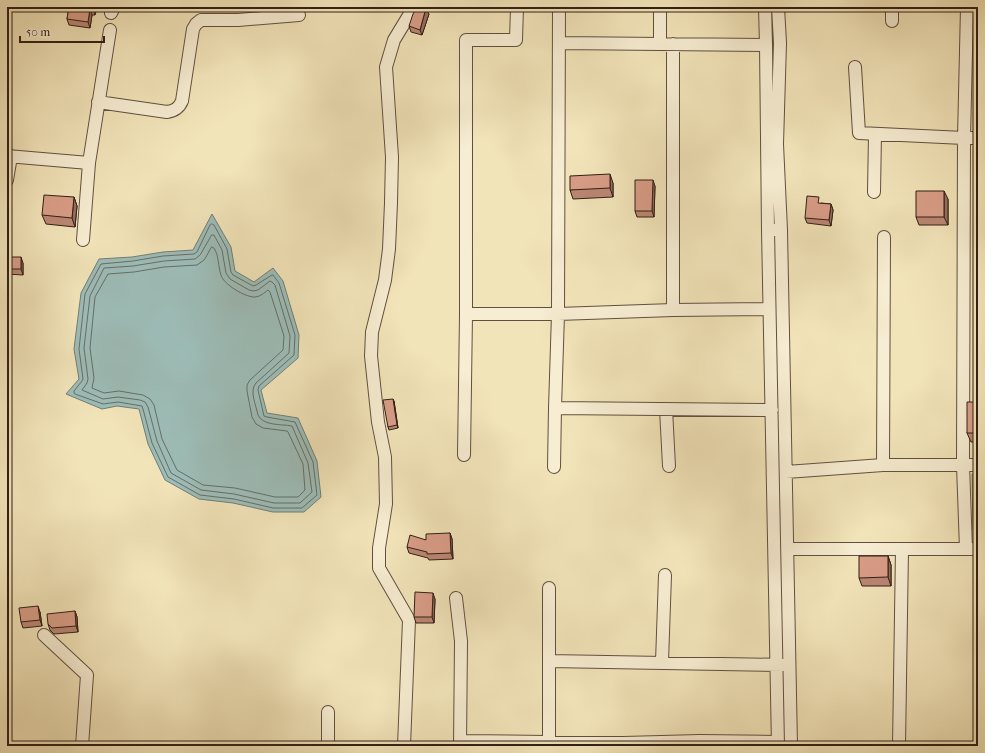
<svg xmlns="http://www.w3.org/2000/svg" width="985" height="753" font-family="'IM FELL French Canon',serif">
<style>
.green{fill:#b6c592;stroke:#737254}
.water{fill:#9dbdb8;stroke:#717e78}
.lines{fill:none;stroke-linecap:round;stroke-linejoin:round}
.shore{stroke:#666e68;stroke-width:1}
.street-casing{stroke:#605040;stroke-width:14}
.street{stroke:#f7edd2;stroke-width:12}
.wall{fill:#bb8774;stroke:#301f17}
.shaded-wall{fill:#986e5e;stroke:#301f17}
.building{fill:#d99d87;stroke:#301f17}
</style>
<rect width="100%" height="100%" fill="#f2e4b9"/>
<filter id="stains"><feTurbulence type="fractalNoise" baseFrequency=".005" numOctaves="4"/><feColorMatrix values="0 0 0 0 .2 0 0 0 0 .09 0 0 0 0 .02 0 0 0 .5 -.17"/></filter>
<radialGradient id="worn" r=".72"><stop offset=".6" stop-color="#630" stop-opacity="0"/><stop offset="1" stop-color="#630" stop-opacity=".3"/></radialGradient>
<path class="green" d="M972 474H978V530H973Z"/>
<path class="water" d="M212 214 231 247 235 271 254 282 273 268 283 281 299 335 298 358 261 390 267 413 298 418 317 461 321 497 304 512H273L233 503 199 499 165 480 148 444 139 409 117 406 102 409 66 394 79 379 74 349 81 293 99 259 132 257 163 252 193 250Z"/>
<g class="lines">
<path class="shore" d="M212 224 214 225 227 249 231 272 233 275 253 286 256 285 272 275H273L279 283 295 335 294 355 259 386 258 390 264 416 267 417 295 422 313 462 317 495 302 508H273L234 499 200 495 168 477 152 443 143 409 142 406 118 402 103 404 75 394 74 393V391L82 381 83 379 79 349 85 294 101 264 133 261 163 256 194 254 197 252 210 225Z
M212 235H214L222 250 226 273 230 279 249 290 253 291 258 290 270 281 272 282 275 285 290 336 289 353 256 383C249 391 256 405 258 415 263 426 281 424 292 426L308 463 312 492 300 503H274L234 494 201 490 171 473 157 441 148 407 145 402 140 400 118 397 103 399 82 390 87 383 88 379 84 348 90 296 104 268 133 266 164 261 195 259 200 255Z
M212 247 214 248C219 256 218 266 221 275 223 284 245 297 254 297 260 297 264 293 268 290L270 292 284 336 283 350 250 380 247 385V391L252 417 256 424 263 428 287 431 288 432 303 464 305 490 298 497H275L235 488 203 485 177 470 162 439 154 405 150 399 143 395 119 391 104 393 92 388 94 378 90 348 95 297 108 274 134 272 164 267 197 265 204 260Z"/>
<g class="street-casing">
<path id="street" d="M765 7 766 45 768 230
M778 7 780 43 777 144 781 230 791 746
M967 7 964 138H978
M111 13 114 7
M892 21V7
M559 43 766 45
M660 44V7
M673 44V310
M855 67 859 133 964 138 963 465 966 549
M98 102 167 112C175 111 179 108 182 101L193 29 196 24 201 20H238L299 15
M7 156 89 163
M7 180 11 156
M874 192 875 134
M83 240 89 163 110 30
M466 314H558L673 310 769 309
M555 408 772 410
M666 409 669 466
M464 455 466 314V40H516L517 7
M883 465 884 237
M554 467 555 408 558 314 559 7
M786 472 883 465H978
M788 549H978
M456 598 461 641 460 746
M44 635 87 675 82 746
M549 661 784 665
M662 662 665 575
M460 741 623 743 700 741 778 742
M549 742V588
M328 746V712
M404 746 409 620 379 568V548L386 504 385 457 378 422 371 356 372 332 385 280 389 249 391 203 392 157 386 67 394 40 414 7
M778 746 768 230H781
M899 746 902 549"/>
</g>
<use href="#street" class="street"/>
</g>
<path class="wall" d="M69 7H106L105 9 97 7 95 15H92L90 28 69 25 67 19Z
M192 7H218L217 10Z
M429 14 422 35 411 32 409 26Z
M613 183V197L573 199 570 190Z
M655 186 654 217H637L635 211Z
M74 197 77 206 75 227 46 224 42 215Z
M948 199V225H919L916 217Z
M821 203 831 204 833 210 831 226 807 223 805 218Z
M7 257 23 263V275L7 274Z
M394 401 398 428 389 430 388 427Z
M978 402V442H971L967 433Z
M450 533 452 539 453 559 429 560 428 558 409 553 407 547 426 540Z
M888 556 891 565V586H862L859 578Z
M435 599 434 623H416L414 617Z
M75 611 77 617 78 632 54 634 50 630 48 624Z
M40 612 42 626 23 628 21 622Z"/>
<path class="shaded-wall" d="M94 7H97L95 15 93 9Z
M426 8 429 14 422 35 420 30Z
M90 9 92 15 90 28 88 22Z
M610 174 613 183V197L610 188Z
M653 180 655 186 654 217 652 211Z
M944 191 948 199V225L944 217Z
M74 197 77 206 75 227 72 218Z
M831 204 833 210 831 226 829 220Z
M21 257 23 263V275L21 269Z
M393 399 394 401 398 428 397 425Z
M450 533 452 539 453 559 451 553Z
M888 556 891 565V586L888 577Z
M433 593 435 599 434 623 432 617Z
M38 606 40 612 42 626 40 620Z
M75 611 77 617 78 632 76 626Z"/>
<path class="building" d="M69 7H94L93 9H90L88 22 67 19Z
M417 7H424L426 8 420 30 409 26 413 14Z
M610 174V188L570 190V176Z
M635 180H653L652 211H635Z
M916 191H944V217H916Z
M44 195 74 197 72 218 42 215Z
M807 196 819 197 818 203 831 204 829 220 805 218Z
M7 257H21V269H7Z
M393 399 397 425 388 427 383 400Z
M967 402H978V433H967Z
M450 533 451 553 427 554V552L407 547 410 535 426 540V534Z
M859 556H888V577L859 578Z
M415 592 433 593 432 617H414Z
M38 606 40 620 21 622 19 608Z
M75 611 76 626 52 628 48 624 47 614Z
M769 744 770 746H744Z"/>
<rect width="985" height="753" fill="none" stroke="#f2e4b9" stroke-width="24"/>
<rect x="8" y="8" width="969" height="737" fill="none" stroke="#301f17" stroke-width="2"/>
<rect x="12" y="12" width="961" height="729" fill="none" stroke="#301f17"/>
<path d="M20 36v6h84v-6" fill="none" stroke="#301f17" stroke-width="2"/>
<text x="26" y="36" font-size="12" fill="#301f17" stroke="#f7edd2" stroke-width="3" paint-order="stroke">50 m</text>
<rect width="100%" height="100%" filter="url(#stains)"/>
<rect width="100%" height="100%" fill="url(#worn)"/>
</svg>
